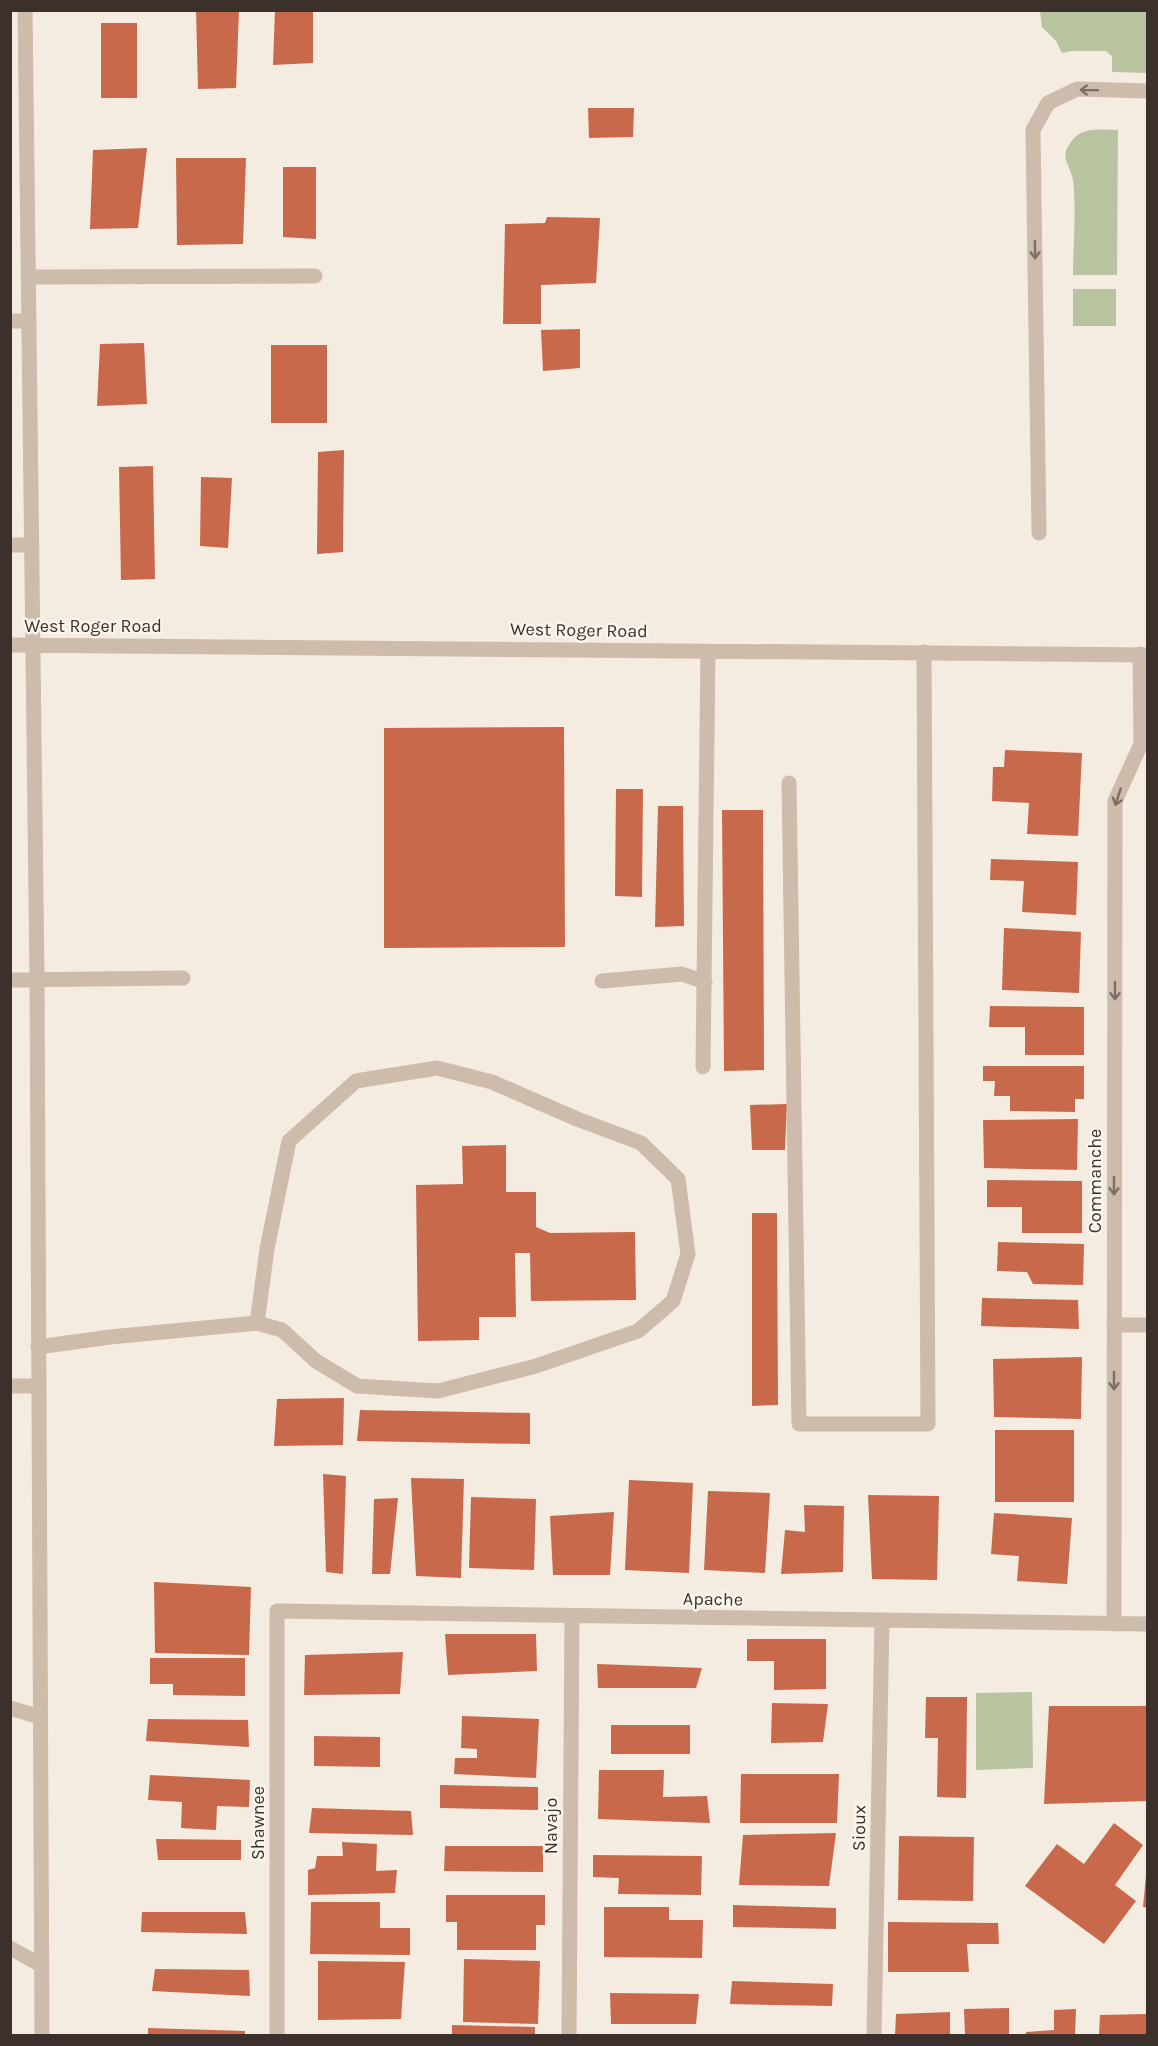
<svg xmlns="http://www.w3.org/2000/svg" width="1158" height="2046" font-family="Karla,sans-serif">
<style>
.green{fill:#b8c4a0}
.building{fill:#c8694b}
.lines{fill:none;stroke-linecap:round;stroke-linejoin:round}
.minor{stroke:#cdbbac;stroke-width:15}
.oneway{stroke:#7d6f65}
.labels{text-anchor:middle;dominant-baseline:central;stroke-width:5;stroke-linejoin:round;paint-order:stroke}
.street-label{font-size:18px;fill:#3b302b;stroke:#fbf5ee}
</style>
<rect width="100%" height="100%" fill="#f4ebe1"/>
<path class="green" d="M1040 11H1147V73L1112 72V56L1106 51H1071L1062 53 1056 41 1042 27Z
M1118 130 1117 275H1073C1073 253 1077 193 1072 176 1068 162 1060 156 1071 142 1082 126 1101 130 1118 130Z
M1073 289H1116V326H1073Z
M1032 1692 1033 1768 976 1770V1693Z"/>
<path class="building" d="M196 10H239L236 88 198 89Z
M275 10H313V63L273 65Z
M101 23H137V98H101Z
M588 108H634L633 137 589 138Z
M147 148 138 228 90 229 93 150Z
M176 158H246L243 244 177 245Z
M283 167H316V239L283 237Z
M547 217 600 218 596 283 541 285V324H503L505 224 545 223Z
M580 329V368L543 371 541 330Z
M144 343 147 404 97 406 100 344Z
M271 345H327V423H271Z
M344 450 343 552 317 554 318 452Z
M153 466 155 579 121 580 119 467Z
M201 477 232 478 228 548 200 546Z
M564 727 565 947 384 948V728Z
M1005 750 1082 753 1078 836 1027 834 1029 803 992 801 993 767H1004Z
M616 789H643L642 897 615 896Z
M658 806H683L684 926 655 927Z
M722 810H763L764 1070 724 1071Z
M991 859 1078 862 1076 915 1022 912 1024 881 990 880Z
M1004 928 1081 932 1079 993 1002 990Z
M990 1006 1084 1007V1055H1025V1027H989Z
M983 1066H1084V1099H1075V1112L1010 1111V1096H994L995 1081H983Z
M787 1104 785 1150H752L750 1105Z
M1078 1119 1077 1170 984 1168 983 1120Z
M506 1145V1192H536V1227L550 1233 635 1232 636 1300 531 1301 530 1253H515L516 1317H479V1340L418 1341 416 1185 463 1184 462 1146Z
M987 1180 1082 1181V1233H1022V1207H987Z
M752 1213H777L778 1405 752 1406Z
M998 1242 1084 1244 1083 1285 1033 1284 1027 1272 997 1271Z
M982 1298 1078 1300 1079 1329 981 1326Z
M1082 1357 1081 1419 994 1417 993 1359Z
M344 1398 343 1445 274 1446 277 1399Z
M360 1410 530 1413V1444L357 1441Z
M995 1430H1074V1502H995Z
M323 1474 346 1476 343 1574 326 1572Z
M411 1478 464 1479 461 1578 416 1576Z
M629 1480 693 1483 689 1573 625 1570Z
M708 1491 770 1493 765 1573 704 1570Z
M868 1495 939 1496 937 1580 872 1579Z
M471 1497 536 1499 534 1570 469 1568Z
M398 1498 390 1574H372L374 1499Z
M804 1505 844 1506 843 1572 781 1574 785 1530 805 1532Z
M614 1512 610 1575H553L550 1516Z
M994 1513 1072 1518 1067 1584 1017 1581 1019 1556 991 1554Z
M154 1582 251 1587 249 1655 155 1653Z
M445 1634H536L537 1671 448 1675Z
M747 1639H826V1689L774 1690V1661H747Z
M403 1652 400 1694 304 1695 305 1655Z
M150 1658H245V1696L173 1695V1684H150Z
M597 1664 702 1668 696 1688H598Z
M926 1697H967L966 1798 937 1797 938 1738H925Z
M772 1703 828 1704 823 1742 771 1743Z
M1049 1706H1148V1801L1044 1804Z
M462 1716 539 1719 536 1778 454 1774 455 1758H477V1749L461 1748Z
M148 1719 248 1720 249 1747 146 1741Z
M611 1725H690V1754H611Z
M314 1736 380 1737V1767L314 1766Z
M599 1770H664L663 1797 707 1796 710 1823 598 1819Z
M741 1774H839L837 1823H740Z
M150 1775 250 1780 249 1807 217 1806 216 1830 181 1828 182 1802 148 1800Z
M440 1785 538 1787V1810L440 1808Z
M312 1808 411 1811 413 1835 309 1833Z
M1114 1823 1143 1845 1115 1885 1136 1901 1104 1944 1025 1886 1057 1844 1084 1864Z
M836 1833 829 1886 739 1885 743 1835Z
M899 1836 974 1837 973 1901 898 1900Z
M156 1839 241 1840V1860H158Z
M342 1842 377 1844 376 1871 397 1870 395 1893 308 1895V1870L315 1868 317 1856H343Z
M445 1846H543V1872L444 1871Z
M593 1855 702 1856 701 1895 618 1894 619 1878 593 1877Z
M1146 1875H1148V1908L1143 1907Z
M446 1895H545V1925H536V1950H457V1922H446Z
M311 1902H380V1928H410V1955L310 1954Z
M733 1905 836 1908V1929L733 1927Z
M604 1907H669V1920H703L702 1958 604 1957Z
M142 1912H245L247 1934 141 1932Z
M888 1922 998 1923 999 1944H967L969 1972H888Z
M464 1959 540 1961 538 2024 463 2022Z
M318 1961 405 1962 401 2019 318 2020Z
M155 1969 249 1970 250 1996 152 1991Z
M732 1981 833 1984 832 2006 730 2004Z
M610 1993 699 1994 696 2024H611Z
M1009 2008V2036H965L964 2009Z
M1076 2009 1075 2036H1026V2032L1054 2030V2010Z
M950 2012V2036H895L896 2014Z
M1146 2014V2036H1099L1100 2015Z
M452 2025 535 2027V2036H452Z
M148 2028 245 2031V2036H148Z"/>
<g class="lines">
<path class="minor" d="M25 10 37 978 42 2036
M28 277 315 276
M10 321H29
M1039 533 1033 130 1048 103 1077 89 1148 91
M10 545H32
M10 645 1148 655
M789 783 799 1424H928L924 652
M10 980 183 978
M602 981 682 974 705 982
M703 1067 708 651
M1114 1325H1148
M38 1347 110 1337 257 1323 282 1330 316 1361 357 1386 438 1391 536 1366 638 1331 673 1301 688 1254 678 1179 641 1143 577 1119 492 1082 437 1068 356 1081 289 1141 267 1249 257 1323
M10 1386H38
M1114 1624 1115 801 1141 744 1140 654
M10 1708 40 1717
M10 1948 41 1965
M277 2036V1611L1148 1624
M569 2036 572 1616
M874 2036 882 1621"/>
</g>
<defs><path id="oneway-shaft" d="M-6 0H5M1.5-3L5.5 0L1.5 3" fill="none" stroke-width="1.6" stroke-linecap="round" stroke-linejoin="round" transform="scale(1.5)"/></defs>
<g class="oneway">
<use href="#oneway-shaft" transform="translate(1089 90) rotate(-179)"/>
<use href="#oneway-shaft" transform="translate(1035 250) rotate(89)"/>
<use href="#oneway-shaft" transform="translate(1118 797) rotate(108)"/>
<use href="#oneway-shaft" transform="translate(1115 991) rotate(90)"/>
<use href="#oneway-shaft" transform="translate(1114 1186) rotate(90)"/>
<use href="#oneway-shaft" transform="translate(1114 1381) rotate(90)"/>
</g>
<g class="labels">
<g class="street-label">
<text x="93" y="626">West Roger Road</text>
<text transform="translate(579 630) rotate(1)">West Roger Road</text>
<text transform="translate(1095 1181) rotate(-90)">Commanche</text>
<text transform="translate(713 1599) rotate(1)">Apache</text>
<text transform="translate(258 1823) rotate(-90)">Shawnee</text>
<text transform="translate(551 1826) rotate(-90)">Navajo</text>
<text transform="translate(859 1828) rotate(-89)">Sioux</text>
</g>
</g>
<rect width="1158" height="2046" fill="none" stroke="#3b302b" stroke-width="24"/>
</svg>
